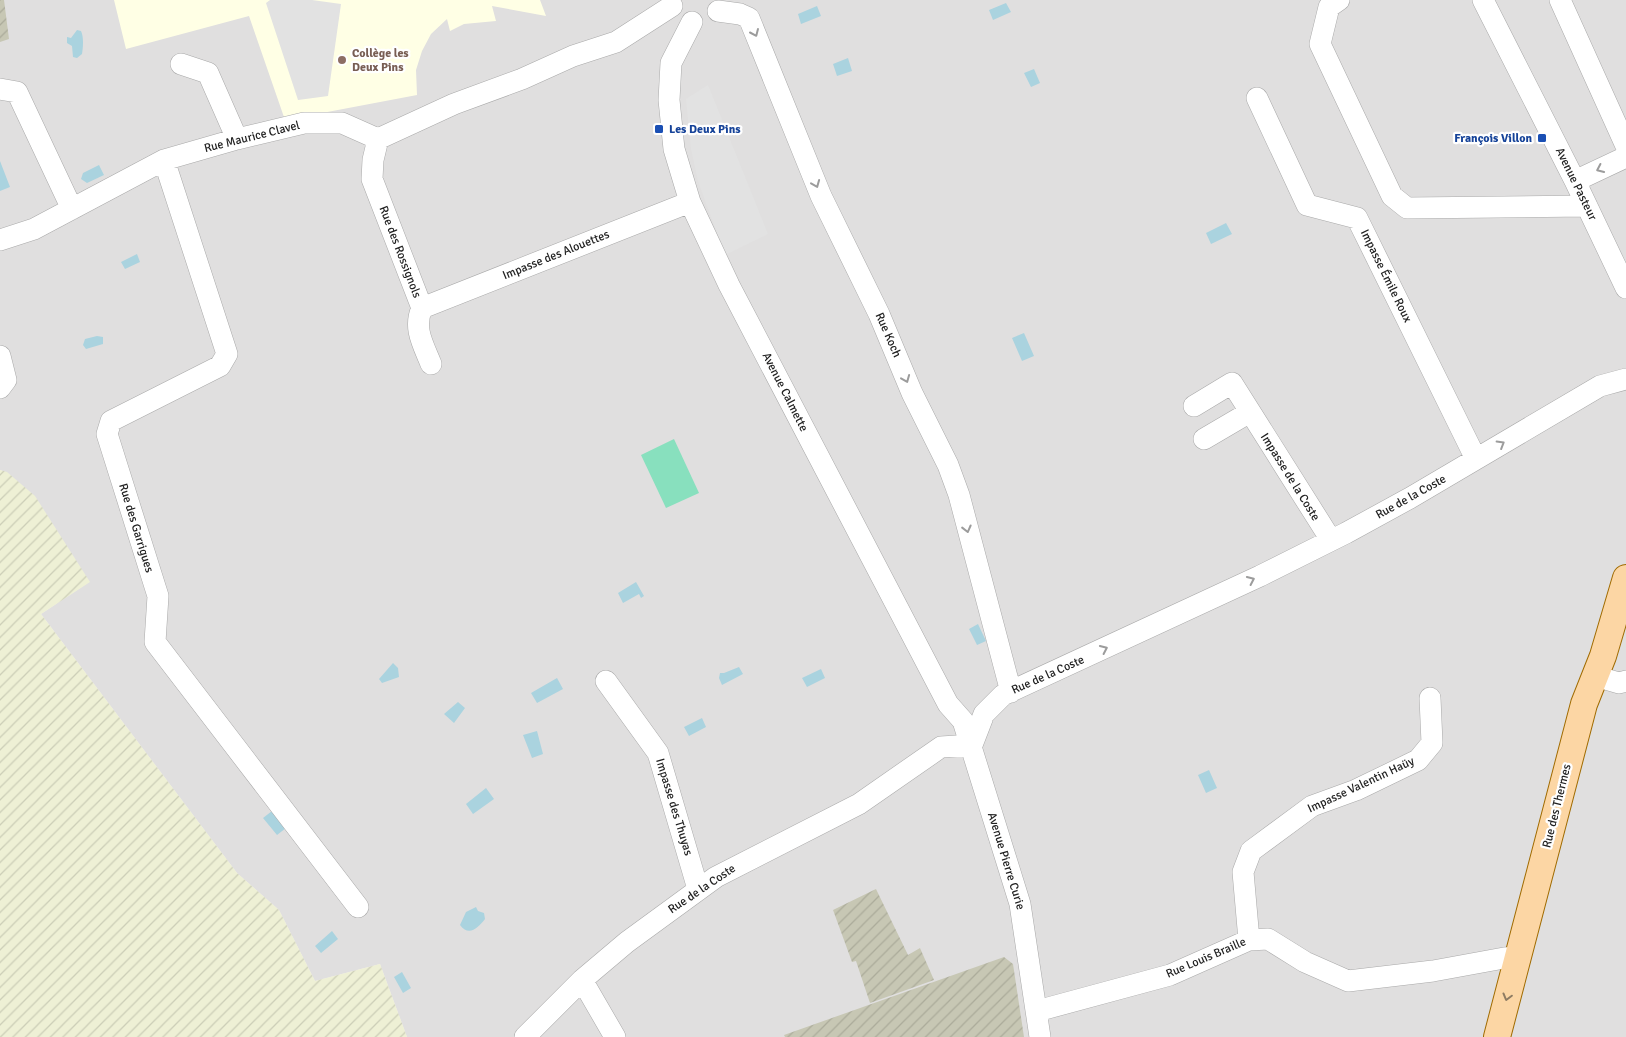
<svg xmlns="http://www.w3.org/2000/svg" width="1626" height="1037" font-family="Signika,sans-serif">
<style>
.residential{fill:#e0dfdf}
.education{fill:#ffffe5}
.construction{fill:url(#construction-furrows)}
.farmland{fill:url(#farmland-furrows)}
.pitch{fill:#88e0be}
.parking{fill:#e2e2e2}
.water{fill:#aad3df}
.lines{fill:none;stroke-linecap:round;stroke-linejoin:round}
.minor-casing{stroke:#a9a9a9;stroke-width:22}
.major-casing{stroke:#a06b00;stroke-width:28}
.minor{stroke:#fff;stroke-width:21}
.major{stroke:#fcd6a4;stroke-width:26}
.oneway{stroke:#9c9c9c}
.oneway2{stroke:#8f7c63}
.education-dot{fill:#8d6e63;stroke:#fff;stroke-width:2}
.transit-dot{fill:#1a4fb4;stroke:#fff;stroke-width:2}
.labels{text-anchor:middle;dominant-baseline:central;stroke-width:4.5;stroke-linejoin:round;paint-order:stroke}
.education-label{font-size:12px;font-weight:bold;fill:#785e54;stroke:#fff;text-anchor:start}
.transit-label{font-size:12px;font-weight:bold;fill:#164399;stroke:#fff;text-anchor:start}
.street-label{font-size:12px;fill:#222;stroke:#fff}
</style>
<defs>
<pattern id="construction-furrows" width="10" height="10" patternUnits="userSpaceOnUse" patternTransform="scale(1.25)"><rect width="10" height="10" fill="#c7c7b4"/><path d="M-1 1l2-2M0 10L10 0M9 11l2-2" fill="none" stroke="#abab9a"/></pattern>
<pattern id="farmland-furrows" width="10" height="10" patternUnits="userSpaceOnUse" patternTransform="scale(1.25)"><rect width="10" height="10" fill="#eef0d5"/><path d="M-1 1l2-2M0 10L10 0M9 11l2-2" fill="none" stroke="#ccceb7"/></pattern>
</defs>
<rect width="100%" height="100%" fill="#f2efe9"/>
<path class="residential" d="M0 0H1626V1037H407L380 964 315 981 279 910 237 873 41 614 89 582 7 473 0 470Z"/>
<path class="education" d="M114 0H540L546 16 492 6 496 21 464 24 450 31 447 19 431 34 422 51 416 70 417 95 285 120 249 16 126 49Z"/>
<path class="construction" d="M0 0H4L9 39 0 42Z
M876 889 908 955 920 948 934 980 870 1003 856 961 852 962 833 910Z
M1004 957 1013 964 1024 1037H785L784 1035Z"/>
<path class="farmland" d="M0 470 7 472 35 496 90 582 41 614 237 873 279 910 315 981 380 964 407 1037H0Z"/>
<path class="pitch" d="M674 439 699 493 666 508 641 455Z"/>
<path class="parking" d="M270 0H312L341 4 328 96 298 100 266 3Z
M708 85 768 234 725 255 698 181 691 149 686 99Z"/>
<path class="water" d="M1006 3 1011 12 993 20 989 10Z
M817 6 821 16 801 24 798 14Z
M77 30 81 31C84 37 83 48 82 54L77 58 73 57 72 46 67 43V37L71 38Z
M848 58 852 71 837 76 833 64Z
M1034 69 1040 83 1031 87 1024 73Z
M0 161 10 187 0 191Z
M99 165 104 175 87 183 81 179 83 173Z
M1226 223 1232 234 1211 244 1206 233Z
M137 254 140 262 125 269 121 262Z
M1024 333 1034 356 1022 361 1012 338Z
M97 336 103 337V344L86 349 83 345 85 339Z
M636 582 644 596 641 598 639 594 623 603 618 593Z
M978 624 986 641 977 645 969 629Z
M393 663 398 668 399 677 382 683 379 679Z
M739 667 743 674 722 685 719 678 720 673H724Z
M821 669 825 678 807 687 802 678Z
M557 678 563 689 537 703 531 693Z
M458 702 465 708 454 723 444 714Z
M702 718 706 727 689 736 684 727Z
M537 731 543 754 532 758 523 735Z
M1209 770 1217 788 1206 793 1198 775Z
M486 788 494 799 473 814 466 804Z
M272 811 286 828 277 835 263 818Z
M476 907 478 911 484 913 485 919C478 928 469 937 460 925L466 912Z
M332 931 338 939 321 953 315 946Z
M402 972 411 988 403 993 394 977Z"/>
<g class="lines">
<g class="minor-casing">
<path id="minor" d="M1339 0 1329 7 1320 44 1392 196 1407 208 1587 206
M1483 0 1575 181 1626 288
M1560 0 1626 146
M718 11 740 14 749 18 821 196 879 314 912 393 948 465 959 495 1011 692
M692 22 671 63 669 100 674 149 690 202 729 285 948 704 963 721 1020 904 1040 1037
M181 64 208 73 237 139
M0 89 17 92 72 209
M1257 98 1307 205 1357 218 1476 459
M378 139 373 160 372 179 422 308C413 328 423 344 431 364
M164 160 227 354 220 366 111 421 107 434 158 596 155 642 358 907
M1575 181 1626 157
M0 240 34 229 164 160 237 139 304 123H342L378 139 454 104 522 79 573 56 616 42 672 6
M422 308 690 202
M0 356 6 380 0 388
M1194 406 1232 383 1331 540
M1204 439 1250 412
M1595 676 1619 683 1626 681
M606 681 658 753 698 889
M972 745 984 714 1003 695 1260 576 1346 533 1410 498 1600 386 1626 379
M1249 940 1243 872 1251 851 1312 806 1356 790 1418 760 1432 743 1430 698
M582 980 615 1037
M1037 1011 1170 975 1249 940 1268 939 1305 962 1348 981 1433 971 1504 958 1518 957
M525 1037 582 980 627 942 716 877 859 804 941 747 972 745"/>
</g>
<g class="major-casing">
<path id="major" d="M1497 1037 1584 704 1603 656 1626 578"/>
</g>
<use href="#minor" class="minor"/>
<use href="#major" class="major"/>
</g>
<defs><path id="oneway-chevron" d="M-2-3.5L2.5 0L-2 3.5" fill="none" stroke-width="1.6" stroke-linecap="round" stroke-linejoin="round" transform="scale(1.25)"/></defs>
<g class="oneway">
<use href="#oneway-chevron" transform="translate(755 33) rotate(66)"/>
<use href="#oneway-chevron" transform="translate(1600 169) rotate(155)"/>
<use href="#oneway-chevron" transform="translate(816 184) rotate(68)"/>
<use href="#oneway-chevron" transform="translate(906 379) rotate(68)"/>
<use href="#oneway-chevron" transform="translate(1501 444) rotate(-31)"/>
<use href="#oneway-chevron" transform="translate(967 529) rotate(76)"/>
<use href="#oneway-chevron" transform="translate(1251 580) rotate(-25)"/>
<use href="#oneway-chevron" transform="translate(1104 649) rotate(-25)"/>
</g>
<use class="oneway2" href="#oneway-chevron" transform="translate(1507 997) rotate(105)"/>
<circle class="education-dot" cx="342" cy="60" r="5"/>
<g class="transit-dot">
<rect x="654" y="124" width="10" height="10" rx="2.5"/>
<rect x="1537" y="133" width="10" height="10" rx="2.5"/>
</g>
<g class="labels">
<g class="education-label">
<text x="352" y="53">Collège les<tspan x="352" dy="14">Deux Pins</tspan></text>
</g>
<g class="transit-label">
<text x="669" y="129">Les Deux Pins</text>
<text x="1532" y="138" text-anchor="end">François Villon</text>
</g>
<g class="street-label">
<text transform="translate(252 137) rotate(-14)">Rue Maurice Clavel</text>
<text transform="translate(1576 184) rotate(64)">Avenue Pasteur</text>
<text transform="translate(400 252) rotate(69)">Rue des Rossignols</text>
<text transform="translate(556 255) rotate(-22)">Impasse des Alouettes</text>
<text transform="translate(1386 276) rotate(64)">Impasse Émile Roux</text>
<text transform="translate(888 335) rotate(66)">Rue Koch</text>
<text transform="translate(785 392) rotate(63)">Avenue Calmette</text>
<text transform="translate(1290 477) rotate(58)">Impasse de la Coste</text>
<text transform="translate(1411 497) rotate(-29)">Rue de la Coste</text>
<text transform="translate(136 528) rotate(73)">Rue des Garrigues</text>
<text transform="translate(1048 675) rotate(-24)">Rue de la Coste</text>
<text transform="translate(1361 785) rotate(-25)">Impasse Valentin Haüy</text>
<text transform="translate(1557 806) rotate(-76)">Rue des Thermes</text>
<text transform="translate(674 807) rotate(73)">Impasse des Thuyas</text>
<text transform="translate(1006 861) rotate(73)">Avenue Pierre Curie</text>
<text transform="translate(702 889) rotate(-34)">Rue de la Coste</text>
<text transform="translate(1206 958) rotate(-23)">Rue Louis Braille</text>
</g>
</g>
</svg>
